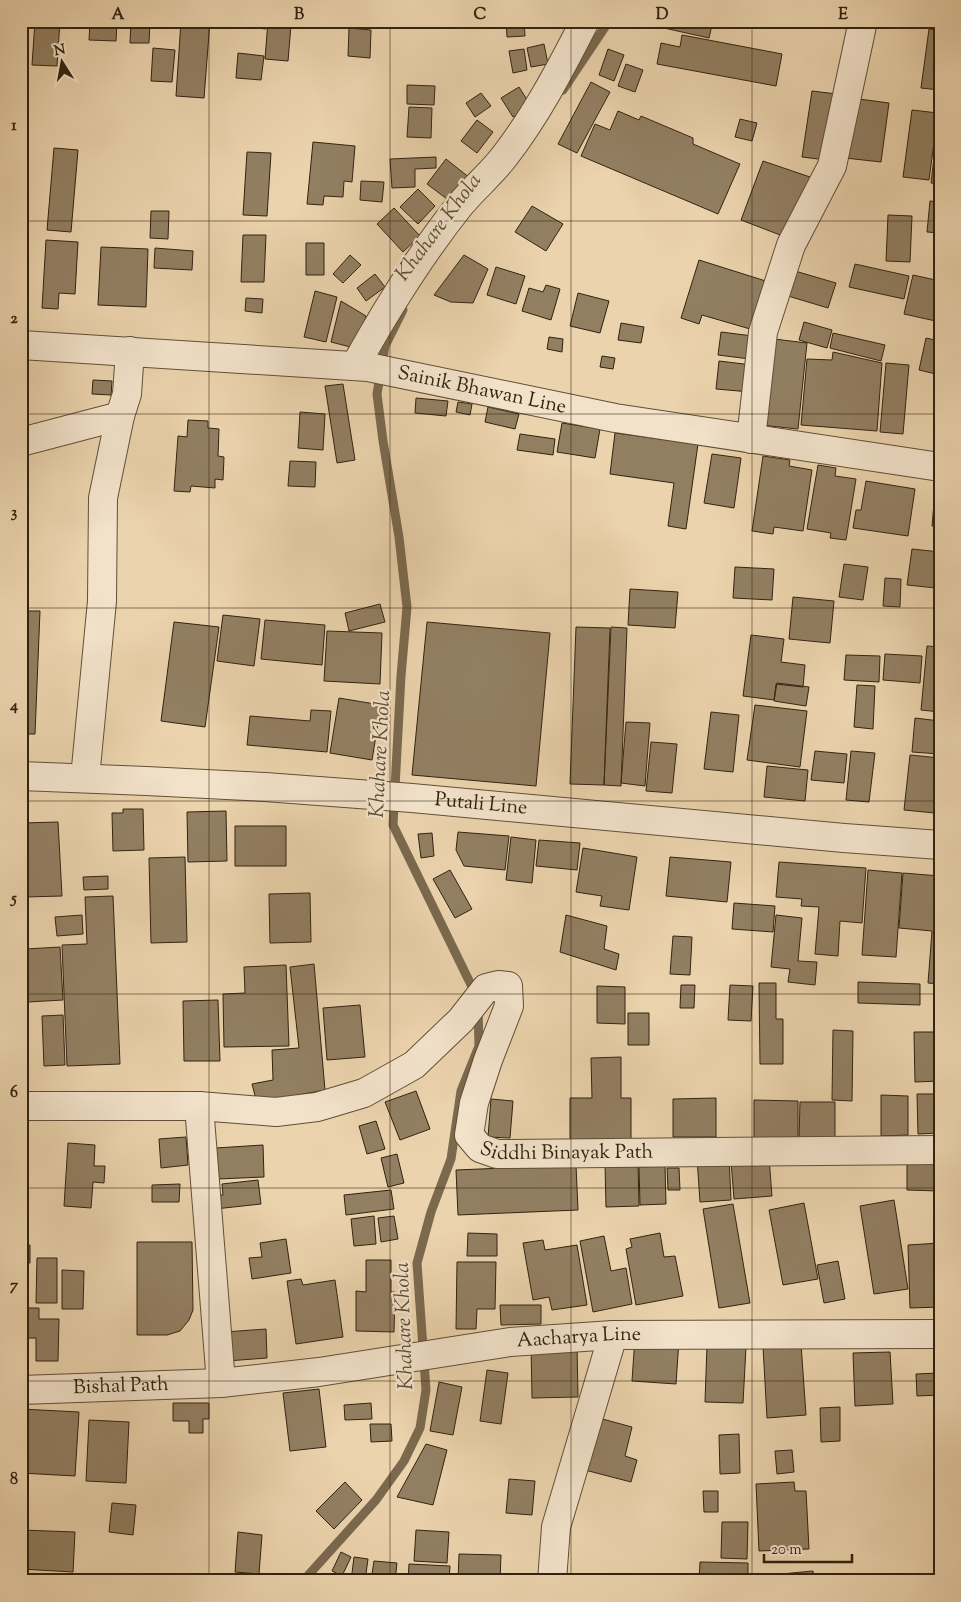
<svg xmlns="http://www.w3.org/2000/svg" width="961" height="1602" font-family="'Sorts Mill Goudy',serif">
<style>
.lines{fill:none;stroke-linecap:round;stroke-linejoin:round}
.stream{stroke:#7b694e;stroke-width:9}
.building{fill:#927f62;stroke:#312310}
.minor-casing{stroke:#604f37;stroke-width:30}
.minor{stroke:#f2e2ca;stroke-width:28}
.grid{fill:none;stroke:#312310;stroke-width:1;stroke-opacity:0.55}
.labels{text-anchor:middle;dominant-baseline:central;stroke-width:4.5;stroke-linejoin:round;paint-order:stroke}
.street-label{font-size:20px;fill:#312310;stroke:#f2e2ca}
.water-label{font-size:21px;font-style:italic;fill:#5c4c34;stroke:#f2e2ca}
.neatline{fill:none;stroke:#312310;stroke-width:2}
.grid-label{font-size:16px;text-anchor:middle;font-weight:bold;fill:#312310}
</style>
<rect width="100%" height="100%" fill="#ebd3ad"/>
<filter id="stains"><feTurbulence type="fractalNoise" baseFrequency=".004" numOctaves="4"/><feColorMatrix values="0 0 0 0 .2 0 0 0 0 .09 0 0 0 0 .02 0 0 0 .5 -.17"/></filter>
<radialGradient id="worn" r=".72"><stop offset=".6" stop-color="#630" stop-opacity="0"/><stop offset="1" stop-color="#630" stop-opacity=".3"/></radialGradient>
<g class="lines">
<path class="stream" d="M563 90 609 21
M403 310 385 346 377 394 383 441 399 537 407 607 401 676 393 825 476 995
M303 1581 376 1500 404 1461 420 1428 426 1390 417 1263 431 1212 451 1159 461 1091 479 1046 478 1008"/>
</g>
<path class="building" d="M35 21H60L57 66 32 65Z
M90 21H117L116 41 89 40Z
M131 21H150L149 43H130Z
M181 21H210L204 98 176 96Z
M239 21H267L266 29 238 26Z
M268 21H314V27L291 25 288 61 265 59Z
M506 21H524L525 36 507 37Z
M666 21H713L709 38 664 28Z
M913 21H940V28L913 25Z
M349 28 371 30 370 58 348 56Z
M929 29 940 30V90L921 88Z
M682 35 782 54 776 86 657 64 661 43 680 47Z
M544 44 548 64 531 67 527 48Z
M153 48 175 50 172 82 151 81Z
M524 49 527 70 513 73 509 51Z
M608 49 624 55 614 81 599 75Z
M238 53 264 56 261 80 236 78Z
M21 60H26L21 129Z
M626 64 643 70 635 92 618 86Z
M591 82 610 92 577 153 558 144Z
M407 85 435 86 434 105 407 104Z
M519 87 531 106 513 117 501 98Z
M812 91 837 94 826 160 802 157Z
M481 93 491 106 475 117 466 103Z
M859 99 889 103 881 162 845 158Z
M409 107 432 108 431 138 407 137Z
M912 110 938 113 929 180 903 177Z
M618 111 639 120 641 116 693 138V144L740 164 718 214 581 156 595 124 610 130Z
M939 115H940V184L931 183Z
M740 119 757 123 752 141 735 137Z
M477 120 493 132 477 153 461 141Z
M313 142 355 146 352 182 344 181 343 197 324 196 323 205 307 204Z
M54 148 78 150 71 232 47 230Z
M247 152 271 153 267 216 243 215Z
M436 157V168L415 169V187L392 188 390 159Z
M446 159 470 178 451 202 427 184Z
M763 161 810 177 788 238 741 220Z
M361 181 384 182 382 202 360 200Z
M418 189 435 206 418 224 400 207Z
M930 201 940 202V233L927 232Z
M532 206 563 224 546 251 515 232Z
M394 208 420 236 403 252 377 224Z
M151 211H169L168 239 150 238Z
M888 215 912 216 910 262 886 261Z
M243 235H266L264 282H241Z
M46 240 78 242 75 294 59 293 58 309 42 308Z
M306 243H324V275H306Z
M101 247 148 249 146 307 98 305Z
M155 248 193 251 192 270 154 268Z
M350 255 361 265 343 283 333 274Z
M464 255 488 269 473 303 451 302 434 295Z
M699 260 772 283 757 331 702 315 699 324 681 318Z
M855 264 909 276 904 299 849 287Z
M496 267 525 276 516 304 487 295Z
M795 271 836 283 828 308 788 296Z
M375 274 385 287 366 301 357 288Z
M913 275 940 281V322L904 314Z
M546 285 560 289 551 320 522 311 529 288 543 292Z
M315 291 337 297 326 342 304 337Z
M578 293 609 301 600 333 570 326Z
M246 298 263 299 262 313 245 311Z
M341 301 366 316 358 349 331 342Z
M804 322 832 330 827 348 799 340Z
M621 323 644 327 641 343 618 340Z
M721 332 753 336 750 359 718 355Z
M833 333 885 345 881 361 830 348Z
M549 337 563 339 562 352 547 349Z
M926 338 940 341V375L919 370Z
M774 339 807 343 798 429 760 425Z
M833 352 882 363 877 431 801 425 807 359 832 360Z
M602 356 615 358 613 369 600 367Z
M719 361 752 365 750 392 716 389Z
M886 363 909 365 903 434 880 432Z
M93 380 112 381 111 395 92 394Z
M343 384 355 460 337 463 325 386Z
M416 398 448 401 446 416 415 413Z
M458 402 472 404 470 415 456 412Z
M488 407 519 414 515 429 485 422Z
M300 412 325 414 323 450 298 448Z
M188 420 208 421V428L219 429 218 456 224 457 223 480 215 479V488L191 486 190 492 174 491 178 436 187 437Z
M562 423 600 429 595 458 557 452Z
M615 433 698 444 686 529 668 526 674 483 610 474Z
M520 434 555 439 553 455 517 450Z
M712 454 741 458 734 508 704 503Z
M763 456 790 460 789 466 812 470 803 531 774 527 773 534 752 531Z
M290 461 316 462 315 487 288 486Z
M818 465 836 468 835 476 856 479 846 540 830 538 831 533 807 529Z
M866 481 915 489 908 536 853 528 856 510H861Z
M935 492 940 493V527L932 526Z
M912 549 940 552 936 588 907 585Z
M844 564 868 567 863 600 839 597Z
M735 567 774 569 772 600 733 598Z
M885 578 901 579 900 607 883 606Z
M630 589 678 592 675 628 628 625Z
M793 597 834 601 830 643 789 639Z
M380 604 385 622 349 631 345 613Z
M21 611H40L35 734H21Z
M223 615 260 619 254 666 217 661Z
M265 620 325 625 322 665 261 659Z
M174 622 219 627 205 727 161 721Z
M427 622 550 633 536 786 412 775Z
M576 627 610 628 604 785 570 784Z
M611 627 627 628 621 786 604 785Z
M327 631 382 633 380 684 324 681Z
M751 635 784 639 781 662 805 665 803 687 776 684 774 700 743 696Z
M927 646 940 647V712L921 710Z
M885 654 922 656 920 683 883 680Z
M846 655 880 656 879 682 844 680Z
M777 683 809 687 806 706 774 701Z
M857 685 875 686 873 729 854 727Z
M339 698 381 705 372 760 330 753Z
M755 705 807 711 800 767 747 760Z
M311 710 331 711 327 752 247 745 250 716 310 721Z
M711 712 739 715 733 772 704 769Z
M915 718 940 721V754L912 752Z
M626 722 650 723 645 786 621 783Z
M651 742 677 744 672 793 646 791Z
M815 751 847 754 844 783 811 780Z
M851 751 875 753 869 802 846 800Z
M910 755 940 758V772L935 813 904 810Z
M767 766 808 770 805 801 764 797Z
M123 809H143L144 850 113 851 112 813H123Z
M226 811 227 861 188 862 187 812Z
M58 822 62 896 26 897 23 823Z
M235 826H286V866H235Z
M458 832 509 836 505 870 464 866 456 850Z
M432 833 434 856 421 858 418 834Z
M511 837 536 840 532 883 506 880Z
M539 840 580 843 577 870 536 866Z
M583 848 637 857 629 910 600 906 602 896 576 892Z
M185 857 187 942 151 943 149 858Z
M670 857 731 862 727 902 666 896Z
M779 862 866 868 862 923 840 921 838 956 815 954 819 907 801 906 802 899 776 897Z
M450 870 472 909 455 918 433 879Z
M868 870 902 873 896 957 862 955Z
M903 873 940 876V984L928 983 932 931 899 928Z
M108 876V889L84 890 83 877Z
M310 893 311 942 270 943 269 894Z
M113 896 120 1064 67 1066 62 945 87 944 85 897Z
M734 903 775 906 773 932 732 929Z
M82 915 83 934 57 936 55 917Z
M566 915 607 926 604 949 619 954 616 970 560 952Z
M776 915 802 918 798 961 817 962 815 985 788 982 790 969 771 967Z
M673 936 692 937 690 975 670 974Z
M60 947 63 1000 28 1002 26 949Z
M314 964 325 1090 257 1103 252 1084 273 1080 272 1050 299 1048 290 967Z
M286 965 289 1046 224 1047 223 994 245 993 244 967Z
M858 982 920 984V1005L858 1003Z
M759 983H776V1019H783V1064H760Z
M681 985H695L694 1008H680Z
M730 985 753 986 751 1021 728 1020Z
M597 986 625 987V1024L597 1023Z
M218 1000 220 1061H184L183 1001Z
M360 1005 365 1057 327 1060 323 1008Z
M628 1013H649V1045H628Z
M63 1015 65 1065 44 1066 42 1016Z
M833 1030 853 1031 852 1101 832 1100Z
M914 1032H939L940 1081 915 1082Z
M621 1057V1098H631V1143L570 1144V1098H592L591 1058Z
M416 1091 430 1129 400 1140 385 1102Z
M917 1094H940V1133L918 1134Z
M881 1095 908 1096V1135L881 1136Z
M716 1098V1137H673V1099Z
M491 1099 513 1101 510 1138 488 1137Z
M754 1100 798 1101V1139H754Z
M800 1102H835V1140L799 1139Z
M376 1121 385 1149 367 1154 359 1126Z
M186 1137 188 1165 161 1168 159 1139Z
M68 1143 95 1145 94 1166H105L104 1183 93 1182 91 1208 64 1206Z
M263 1145 264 1177 217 1179 216 1148Z
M397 1154 404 1183 388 1187 381 1158Z
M729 1156 731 1200 700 1202 697 1158Z
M769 1158 772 1196 734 1199 731 1161Z
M907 1159 940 1160V1191L907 1190Z
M638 1162 639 1206 606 1207 605 1163Z
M576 1165 578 1210 458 1215 456 1170Z
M665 1166 666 1204 640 1205 639 1167Z
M667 1168H679L680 1190H668Z
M258 1180 261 1204 215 1209 214 1195H223L222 1184Z
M180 1184 179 1202H152V1185Z
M391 1190 394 1209 346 1215 344 1195Z
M894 1200 908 1289 874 1294 860 1206Z
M804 1203 818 1279 783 1285 769 1210Z
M733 1204 750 1303 719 1308 703 1209Z
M374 1216 376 1244 354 1246 351 1219Z
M394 1216 398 1239 381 1242 378 1218Z
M468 1233 497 1234V1256H467Z
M660 1233 664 1257 675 1256 683 1296 636 1305 626 1249 632 1247 630 1239Z
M604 1236 611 1271 626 1268 632 1304 593 1312 580 1241Z
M286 1239 291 1273 252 1279 249 1258 262 1257 260 1243Z
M543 1240 545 1250 577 1245 587 1305 552 1310 549 1297 533 1300 523 1243Z
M137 1242H192L193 1310 189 1320 180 1331 167 1335H137Z
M940 1243V1307L910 1308 908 1245Z
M21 1245H30V1263H21Z
M37 1258H57V1303H36Z
M366 1260H391V1292H395L394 1332 356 1331V1291L366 1292Z
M838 1261 845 1299 824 1303 817 1265Z
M457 1262H496L495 1309H477L476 1329H456Z
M62 1270 84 1271 83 1309H62Z
M301 1279 303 1285 335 1280 343 1337 296 1344 287 1281Z
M500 1305H541V1324L501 1325Z
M21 1308H39V1319H59L58 1361H36V1338H21Z
M266 1329 267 1358 227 1361 225 1332Z
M635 1337 679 1340 676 1384 632 1381Z
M801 1344 806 1415 767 1418 763 1347Z
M531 1345H577L578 1397 532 1398Z
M707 1345 746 1347 743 1403 705 1402Z
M890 1352 893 1404 855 1406 853 1353Z
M938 1362H940V1395L917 1396 916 1374 939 1373Z
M487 1370 508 1373 501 1424 480 1421Z
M439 1382 462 1387 453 1435 430 1431Z
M319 1389 326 1447 290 1451 283 1393Z
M173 1403H209V1419H203V1433H189V1421H173Z
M371 1403 372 1419 345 1420 344 1405Z
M840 1407V1441L821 1442 820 1408Z
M21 1409 79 1412 75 1476 21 1473Z
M595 1417 632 1427 625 1456 637 1460 631 1482 581 1469Z
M89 1420 129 1422 126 1483 86 1481Z
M370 1424H391L392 1441 371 1442Z
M739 1434 740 1473 720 1474 719 1435Z
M426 1444 447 1450 433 1505 397 1497Z
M792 1450 794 1472 777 1474 775 1451Z
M509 1479 535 1481 532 1515 506 1513Z
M345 1482 362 1500 334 1529 316 1511Z
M794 1482 795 1491H806L809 1549 759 1551 756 1484Z
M703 1491H718V1512H704Z
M112 1503 136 1505 133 1535 109 1532Z
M722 1522H748L747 1559 721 1558Z
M21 1530 75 1532 73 1572 21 1569Z
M416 1530 449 1532 447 1563 414 1561Z
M238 1532 262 1535 259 1574 235 1572Z
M341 1552 351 1557 342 1576 332 1571Z
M459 1554 501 1555 500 1581H458Z
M937 1556H940V1581H937Z
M354 1557 368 1559 365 1581H351Z
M374 1561 397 1563 395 1581H381V1575L372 1574Z
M700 1562 748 1563V1581H699Z
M409 1564 450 1566 449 1581H408Z
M813 1571 814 1581H761L760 1576Z"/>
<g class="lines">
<g class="minor-casing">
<g id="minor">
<path id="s1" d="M21 345 368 367 615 418 940 467"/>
<path d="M355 366C386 310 420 255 460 205 474 188 491 174 504 157 536 116 561 68 585 21"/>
<path d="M751 439 763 332 791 245 832 166 863 21"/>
<path d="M21 442 120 416 127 394 130 351"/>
<path id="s2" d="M21 776 146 781 265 787 412 798 844 838 940 845"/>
<path d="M85 778 102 601 103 498 120 416"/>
<path id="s3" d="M21 1106H199L276 1112 317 1107 364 1093 414 1065 461 1020 486 988 498 985 508 986 509 1006 488 1060 474 1103 469 1135 480 1148 497 1154 940 1150"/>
<path d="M199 1106 221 1383"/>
<path id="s4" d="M21 1390 221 1383 319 1372 510 1342 613 1335 940 1334"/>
<path d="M552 1581 556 1527 613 1335"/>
</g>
</g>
<use href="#minor" class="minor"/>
</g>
<path class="grid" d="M209 21V1581M390 21V1581M571 21V1581M752 21V1581M21 221H940M21 414H940M21 608H940M21 801H940M21 994H940M21 1188H940M21 1381H940"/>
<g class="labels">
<g class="street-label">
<text stroke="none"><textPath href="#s1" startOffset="464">Sainik Bhawan Line</textPath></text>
<text stroke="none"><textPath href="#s2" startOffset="461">Putali Line</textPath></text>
<text stroke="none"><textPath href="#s3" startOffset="791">Siddhi Binayak Path</textPath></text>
<text stroke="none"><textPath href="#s4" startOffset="561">Aacharya Line</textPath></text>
<text stroke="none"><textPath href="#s4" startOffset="100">Bishal Path</textPath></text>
</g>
<g class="water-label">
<text transform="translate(439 228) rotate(-53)">Khahare Khola</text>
<text transform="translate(381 754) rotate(-87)">Khahare Khola</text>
<text transform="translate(405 1326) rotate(-92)">Khahare Khola</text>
</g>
</g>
<rect width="961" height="1602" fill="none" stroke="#ebd3ad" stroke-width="55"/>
<g transform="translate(62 62) rotate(349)" stroke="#f2e2ca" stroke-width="4" paint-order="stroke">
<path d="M0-4L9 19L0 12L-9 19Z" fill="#312310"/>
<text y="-8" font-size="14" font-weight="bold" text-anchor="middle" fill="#312310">N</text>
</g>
<path d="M764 1554v8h88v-8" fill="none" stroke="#312310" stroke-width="2.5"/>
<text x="771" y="1554" font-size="15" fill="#312310" stroke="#f2e2ca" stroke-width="4" paint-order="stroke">20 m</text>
<rect x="28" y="28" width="906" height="1546" class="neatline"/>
<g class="grid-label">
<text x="118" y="19">A</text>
<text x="299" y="19">B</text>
<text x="480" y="19">C</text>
<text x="662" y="19">D</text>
<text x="843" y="19">E</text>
<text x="14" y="130">1</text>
<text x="14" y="323">2</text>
<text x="14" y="517">3</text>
<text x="14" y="710">4</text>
<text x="14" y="903">5</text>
<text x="14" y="1097">6</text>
<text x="14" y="1290">7</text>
<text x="14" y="1484">8</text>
</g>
<rect width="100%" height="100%" filter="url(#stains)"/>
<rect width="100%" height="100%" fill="url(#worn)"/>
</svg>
